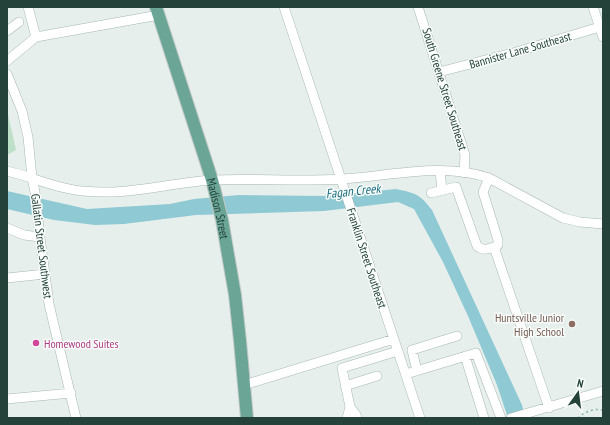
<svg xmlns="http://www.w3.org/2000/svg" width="610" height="425" font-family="'PT Sans Narrow',sans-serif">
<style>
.green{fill:#bfe0c8}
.water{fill:#8ec9d4}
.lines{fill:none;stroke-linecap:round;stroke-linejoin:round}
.minor-casing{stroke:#a8b8b2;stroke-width:10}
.major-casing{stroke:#c2cac8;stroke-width:14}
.path{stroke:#86b3a5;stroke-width:1.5;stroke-dasharray:2 3;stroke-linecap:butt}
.minor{stroke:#fff;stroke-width:9}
.major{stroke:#6aa596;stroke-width:12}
.education-dot{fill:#8d6e63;stroke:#f7fbf9;stroke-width:1.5}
.hotel-dot{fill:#d1479c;stroke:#f7fbf9;stroke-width:1.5}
.labels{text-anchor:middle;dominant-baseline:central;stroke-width:3;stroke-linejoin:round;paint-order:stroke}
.street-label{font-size:12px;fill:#24423a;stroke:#f7fbf9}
.education-label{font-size:12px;fill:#785e54;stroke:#f7fbf9;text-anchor:end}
.hotel-label{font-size:12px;fill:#b23c85;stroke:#f7fbf9;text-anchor:start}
.water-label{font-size:13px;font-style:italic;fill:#1c6f80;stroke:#f7fbf9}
</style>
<rect width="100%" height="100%" fill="#e6efeb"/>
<path class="green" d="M7 110 16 150 7 155Z"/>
<path class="water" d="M396 189C415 193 420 194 432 210L522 405 525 418H508L497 385 468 316 443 262 414 209 398 202 324 211 196 215 124 224 95 225 54 220 7 209V191L87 209 170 204 194 199 239 195 327 196Z"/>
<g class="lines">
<g class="minor-casing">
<path id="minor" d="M28 7 36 37
M284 7 420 418
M418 7 465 155 464 173
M593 7 603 37
M7 31 19 22
M7 61 36 37 159 15
M439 72 513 53 603 26
M7 74 22 111 28 137 32 178 35 192 40 237 49 304 76 418
M7 171C33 177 57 189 83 191 126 196 169 183 212 180 255 178 299 182 342 179 390 176 443 162 489 178L563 218 580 222 603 224
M440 171 442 190
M489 178 483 192 498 240V245L494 247
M431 193 456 187 477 246C483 251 488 249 494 247L549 408
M7 228 24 235 40 237
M7 278 45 274
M465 356 484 418
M417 371 412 350 457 336
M406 374 476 353 501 418
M244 385 394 339
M345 386 377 376
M7 399 71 393
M347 418 350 407
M357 418 356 415 350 407 342 368 398 351
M511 418 603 391"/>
</g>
<g class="major-casing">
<g id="major">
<path id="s1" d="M156 7 212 180 222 220 235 295 240 341 247 418"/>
</g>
</g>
<path class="path" d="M578 418C584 412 594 408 603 410"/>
<use href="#minor" class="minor"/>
<use href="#major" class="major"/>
</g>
<circle class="education-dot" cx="572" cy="324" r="4"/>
<circle class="hotel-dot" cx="36" cy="343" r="4"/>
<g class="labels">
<g class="street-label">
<text transform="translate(520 50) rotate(-16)">Bannister Lane Southeast</text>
<text transform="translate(445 89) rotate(73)">South Greene Street Southeast</text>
<text stroke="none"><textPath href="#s1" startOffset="211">Madison Street</textPath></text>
<text transform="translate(42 246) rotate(83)">Gallatin Street Southwest</text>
<text transform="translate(367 258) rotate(72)">Franklin Street Southeast</text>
</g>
<g class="education-label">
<text x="564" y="317">Huntsville Junior<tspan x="564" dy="14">High School</tspan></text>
</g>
<g class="hotel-label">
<text x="44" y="343">Homewood Suites</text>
</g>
<g class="water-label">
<text transform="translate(353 191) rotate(-6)">Fagan Creek</text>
</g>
</g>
<rect width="610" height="425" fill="none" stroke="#24423a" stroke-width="16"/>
<g transform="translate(578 393) rotate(14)" stroke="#f7fbf9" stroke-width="3" paint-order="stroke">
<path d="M0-3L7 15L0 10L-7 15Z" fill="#24423a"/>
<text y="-6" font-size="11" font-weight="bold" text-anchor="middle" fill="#24423a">N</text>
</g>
</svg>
